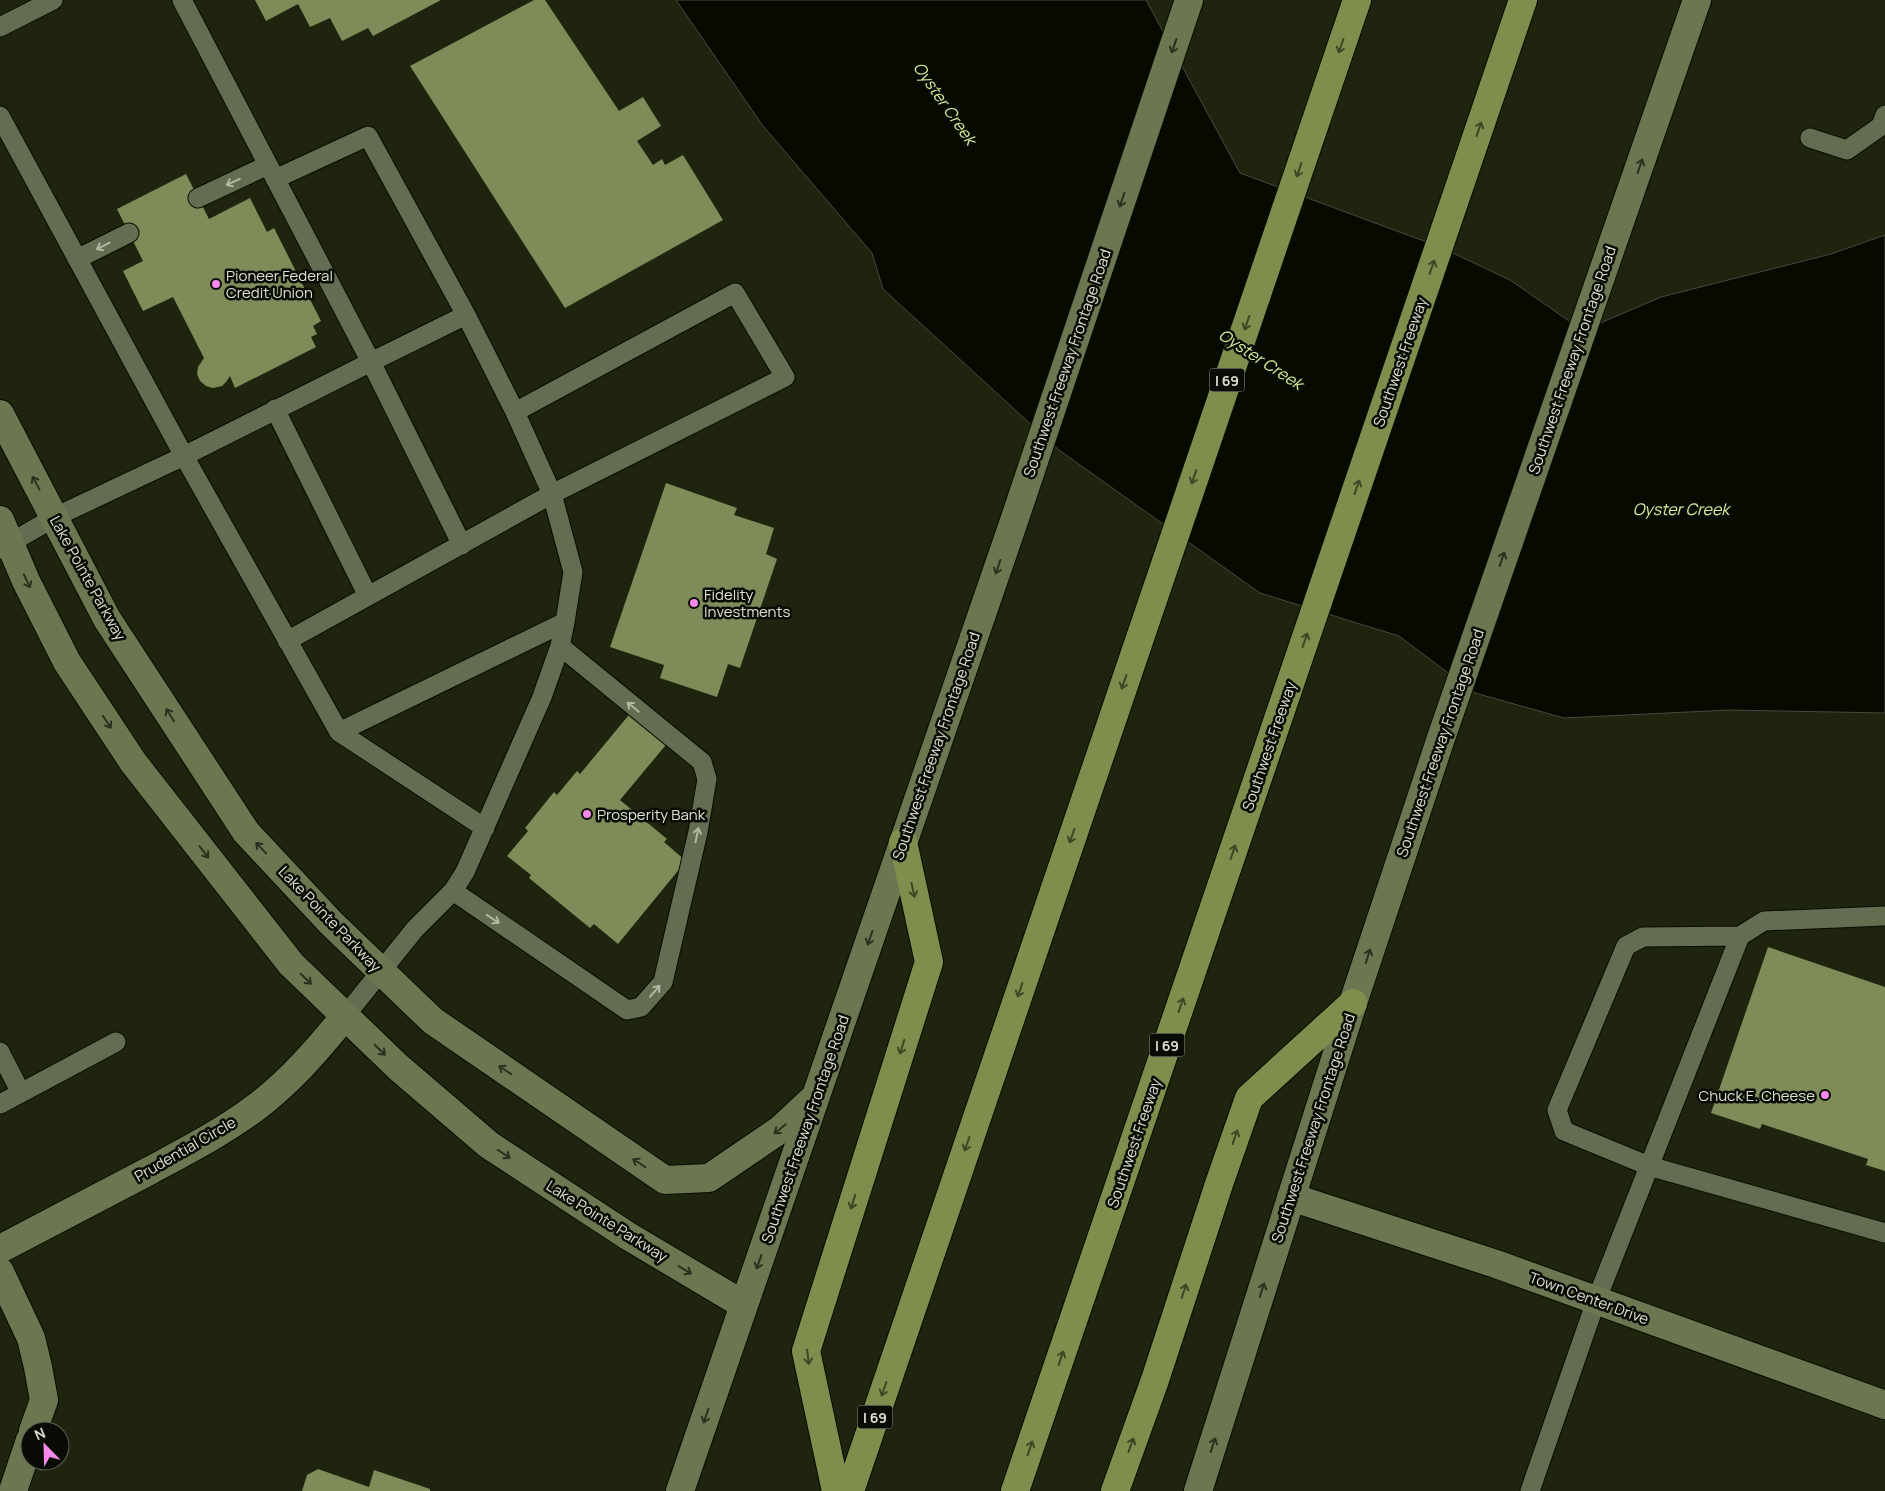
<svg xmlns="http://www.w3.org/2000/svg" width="1885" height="1491" font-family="Manrope,sans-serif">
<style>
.water{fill:#060a00;stroke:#464a3f}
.building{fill:#7e8c59}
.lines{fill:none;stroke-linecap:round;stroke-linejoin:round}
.lane-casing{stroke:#080d00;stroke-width:21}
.secondary-casing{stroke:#080d00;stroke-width:30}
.highway-casing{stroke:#080d00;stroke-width:30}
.lane{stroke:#646c52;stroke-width:19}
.secondary{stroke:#6c7650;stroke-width:28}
.highway{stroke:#7e8f4d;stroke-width:28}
.oneway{stroke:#2c311f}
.oneway2{stroke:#3e4725}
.oneway3{stroke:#b2b8a5}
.poi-dot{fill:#f788ec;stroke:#090c04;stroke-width:2}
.labels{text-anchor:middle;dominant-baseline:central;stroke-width:5;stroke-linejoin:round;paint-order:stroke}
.shield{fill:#090c04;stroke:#9da194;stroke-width:1}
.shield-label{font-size:14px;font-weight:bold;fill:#dce1d2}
.poi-label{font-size:15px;fill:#dce1d2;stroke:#090c04;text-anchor:start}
.street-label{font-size:15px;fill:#dce1d2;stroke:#090c04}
.water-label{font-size:16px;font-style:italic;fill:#d8ee9f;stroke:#090c04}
</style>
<rect width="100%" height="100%" fill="#1e240d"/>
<path class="water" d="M676 0H1146L1240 173 1440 247 1510 280 1579 328 1598 324 1661 297 1831 254 1885 235V713L1729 710 1564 718 1475 693 1399 636 1260 593 1059 450 883 289 872 253 763 126Z"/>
<path class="building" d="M255 0H441L373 36 368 28 342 41 330 18 310 27 298 4 266 21Z
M534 0H545L619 111 643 97 661 126 637 141 653 165 662 159 665 165 683 155 723 220 565 308 410 66Z
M186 174 209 219 250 198 267 232 274 228 321 321 313 326 317 334 311 337 316 347 235 388 230 376 226 382 222 386 213 388 206 386 200 381 197 374 198 367 204 358 173 297 143 311 123 271 143 261 117 209Z
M666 483 737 508 734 515 774 528 766 554 777 559 740 668 728 664 717 697 660 678 664 665 610 647Z
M633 710 670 740 620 800 667 839 664 842 686 861 618 944 594 924 590 928 529 878 531 875 507 856 528 831 525 828 554 792 557 795 577 771 580 774Z
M1768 947 1885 987V1171L1866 1165 1868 1159 1762 1124 1760 1129 1711 1113Z
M318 1469 369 1487 374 1470 430 1489V1491H302L307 1475Z"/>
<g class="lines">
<g class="lane-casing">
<path id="lane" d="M0 27 53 0
M0 116 184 456 339 732
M1810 138 1847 150 1881 126 1885 115
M275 179 368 136 466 315 515 412 552 494 573 572 565 622 560 646 542 697 465 872 453 891 415 929 345 1016
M198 198 268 165
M77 259 129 233
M275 409 368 596
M462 545 371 362 466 315
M0 549 55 517 184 456 371 362 182 0
M287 641 552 494 785 377 735 293 515 412
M485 828 339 732 565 622
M453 891 627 1010 641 1007 663 982 698 832 707 779 702 762 560 646
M1740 936 1643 937 1626 946 1557 1110 1564 1131 1649 1166 1885 1233
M0 1052 21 1093
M0 1104 116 1042
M1530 1491 1596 1301 1740 936 1764 921 1885 916"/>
</g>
<g class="secondary-casing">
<path id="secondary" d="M0 414 107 619 246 832 331 923 433 1021 665 1180 709 1178 781 1129 813 1099
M0 520 26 581 67 662 133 762 291 964 398 1067 489 1145 628 1236 744 1305
M1291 1197 1496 1264 1885 1405
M0 1249C50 1223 101 1196 151 1170 186 1151 223 1132 255 1108 290 1082 318 1049 345 1016
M0 1272 31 1338 38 1367 44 1400 33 1431
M13 1491 30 1440
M680 1491 1014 521 1189 0
M1198 1491 1353 1003 1441 738 1697 0"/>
</g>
<g class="highway-casing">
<path id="highway" d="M836 1491 806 1351 929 962 903 842
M850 1491 1357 0
M1015 1491 1523 0
M1115 1491 1155 1380 1219 1184 1249 1098 1353 1003"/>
</g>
<use href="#lane" class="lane"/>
<use href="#secondary" class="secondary"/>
<use href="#highway" class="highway"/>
</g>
<defs><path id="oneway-shaft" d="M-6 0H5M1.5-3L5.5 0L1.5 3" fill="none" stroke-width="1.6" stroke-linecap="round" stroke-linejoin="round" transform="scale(1.25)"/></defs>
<g class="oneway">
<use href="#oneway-shaft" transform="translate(1174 46) rotate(109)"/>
<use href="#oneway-shaft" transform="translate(1640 166) rotate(-71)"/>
<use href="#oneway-shaft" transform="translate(1122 200) rotate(109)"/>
<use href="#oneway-shaft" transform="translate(36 483) rotate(-118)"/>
<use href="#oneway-shaft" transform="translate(1502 559) rotate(-71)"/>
<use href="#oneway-shaft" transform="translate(998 567) rotate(109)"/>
<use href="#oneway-shaft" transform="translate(27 581) rotate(65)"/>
<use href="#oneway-shaft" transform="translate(170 715) rotate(-123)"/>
<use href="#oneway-shaft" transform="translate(107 722) rotate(57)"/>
<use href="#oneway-shaft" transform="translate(261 848) rotate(-133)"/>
<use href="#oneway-shaft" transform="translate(204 852) rotate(52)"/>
<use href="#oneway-shaft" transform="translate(870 938) rotate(109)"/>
<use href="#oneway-shaft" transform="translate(1368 956) rotate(-72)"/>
<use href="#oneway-shaft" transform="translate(306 979) rotate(44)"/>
<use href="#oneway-shaft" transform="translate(380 1050) rotate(44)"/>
<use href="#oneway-shaft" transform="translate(505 1070) rotate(-146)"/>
<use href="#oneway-shaft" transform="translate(780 1129) rotate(141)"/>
<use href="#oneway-shaft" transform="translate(504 1154) rotate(33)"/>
<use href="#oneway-shaft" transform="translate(639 1163) rotate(-146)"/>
<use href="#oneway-shaft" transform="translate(759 1262) rotate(109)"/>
<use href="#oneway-shaft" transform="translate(685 1270) rotate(31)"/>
<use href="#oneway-shaft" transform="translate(1262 1290) rotate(-72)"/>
<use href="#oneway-shaft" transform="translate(706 1416) rotate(109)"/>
<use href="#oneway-shaft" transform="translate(1213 1445) rotate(-72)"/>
</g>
<g class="oneway2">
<use href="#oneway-shaft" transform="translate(1341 46) rotate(109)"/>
<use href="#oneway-shaft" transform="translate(1479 129) rotate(-71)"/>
<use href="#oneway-shaft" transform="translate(1299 170) rotate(109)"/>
<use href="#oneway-shaft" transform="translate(1432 267) rotate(-71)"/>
<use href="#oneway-shaft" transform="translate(1247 323) rotate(109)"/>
<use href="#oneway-shaft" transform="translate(1194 477) rotate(109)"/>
<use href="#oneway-shaft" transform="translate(1357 487) rotate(-71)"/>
<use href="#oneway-shaft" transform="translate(1305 640) rotate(-71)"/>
<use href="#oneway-shaft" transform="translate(1124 682) rotate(109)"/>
<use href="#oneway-shaft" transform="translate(1072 836) rotate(109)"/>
<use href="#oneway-shaft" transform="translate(1233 852) rotate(-71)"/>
<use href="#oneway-shaft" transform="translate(913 890) rotate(78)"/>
<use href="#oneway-shaft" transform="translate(1020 990) rotate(109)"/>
<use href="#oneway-shaft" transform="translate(1181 1005) rotate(-71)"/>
<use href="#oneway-shaft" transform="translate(902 1047) rotate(108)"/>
<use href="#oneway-shaft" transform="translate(1235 1137) rotate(-71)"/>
<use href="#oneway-shaft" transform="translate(967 1144) rotate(109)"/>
<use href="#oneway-shaft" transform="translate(853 1202) rotate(108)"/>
<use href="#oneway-shaft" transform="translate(1184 1291) rotate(-72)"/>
<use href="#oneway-shaft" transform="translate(808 1357) rotate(83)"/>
<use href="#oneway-shaft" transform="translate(1061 1358) rotate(-71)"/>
<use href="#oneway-shaft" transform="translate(884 1389) rotate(109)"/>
<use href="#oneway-shaft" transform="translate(1131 1445) rotate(-70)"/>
<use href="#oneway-shaft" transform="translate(1030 1448) rotate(-71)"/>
</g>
<g class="oneway3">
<use href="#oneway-shaft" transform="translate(233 182) rotate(155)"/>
<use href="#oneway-shaft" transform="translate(103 246) rotate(153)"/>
<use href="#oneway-shaft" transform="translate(633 707) rotate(-141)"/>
<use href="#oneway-shaft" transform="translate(697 835) rotate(-78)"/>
<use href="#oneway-shaft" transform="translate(493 919) rotate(34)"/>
<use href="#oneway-shaft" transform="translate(655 991) rotate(-49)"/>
</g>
<g class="poi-dot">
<circle cx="216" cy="284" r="5"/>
<circle cx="694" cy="603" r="5"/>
<circle cx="587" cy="814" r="5"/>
<circle cx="1825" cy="1095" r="5"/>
</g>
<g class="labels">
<g class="shield">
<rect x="1209.5" y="368.5" width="35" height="23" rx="4"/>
<rect x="1149.5" y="1033.5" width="35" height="23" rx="4"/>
<rect x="857.5" y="1405.5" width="35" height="23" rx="4"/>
</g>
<g class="shield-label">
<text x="1227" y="380">I 69</text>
<text x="1167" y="1045">I 69</text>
<text x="875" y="1417">I 69</text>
</g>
<g class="poi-label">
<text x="226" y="275">Pioneer Federal<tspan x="226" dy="17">Credit Union</tspan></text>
<text x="704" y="594">Fidelity<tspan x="704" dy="17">Investments</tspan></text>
<text x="597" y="814">Prosperity Bank</text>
<text x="1815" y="1095" text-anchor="end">Chuck E. Cheese</text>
</g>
<g class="street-label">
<text transform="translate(1572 360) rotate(-71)">Southwest Freeway Frontage Road</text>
<text transform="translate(1400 362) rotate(-71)">Southwest Freeway</text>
<text transform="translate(1067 363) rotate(-71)">Southwest Freeway Frontage Road</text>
<text transform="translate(88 578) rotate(61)">Lake Pointe Parkway</text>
<text transform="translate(1440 743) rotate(-71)">Southwest Freeway Frontage Road</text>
<text transform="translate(936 746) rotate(-71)">Southwest Freeway Frontage Road</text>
<text transform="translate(1269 746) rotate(-71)">Southwest Freeway</text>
<text transform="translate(330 919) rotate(46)">Lake Pointe Parkway</text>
<text transform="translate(1313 1128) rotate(-72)">Southwest Freeway Frontage Road</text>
<text transform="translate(805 1129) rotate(-71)">Southwest Freeway Frontage Road</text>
<text transform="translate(1134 1143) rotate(-71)">Southwest Freeway</text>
<text transform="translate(185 1149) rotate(-30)">Prudential Circle</text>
<text transform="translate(607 1221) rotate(32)">Lake Pointe Parkway</text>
<text transform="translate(1589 1298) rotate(20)">Town Center Drive</text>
</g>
<g class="water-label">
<text transform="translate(945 103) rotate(55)">Oyster Creek</text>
<text transform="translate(1261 359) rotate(33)">Oyster Creek</text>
<text x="1681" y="509">Oyster Creek</text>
</g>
</g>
<g transform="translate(45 1446) rotate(337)"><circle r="24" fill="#090c04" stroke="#5d6156"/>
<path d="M0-4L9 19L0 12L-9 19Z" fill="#f788ec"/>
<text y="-8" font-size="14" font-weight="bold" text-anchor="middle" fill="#dce1d2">N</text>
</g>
</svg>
